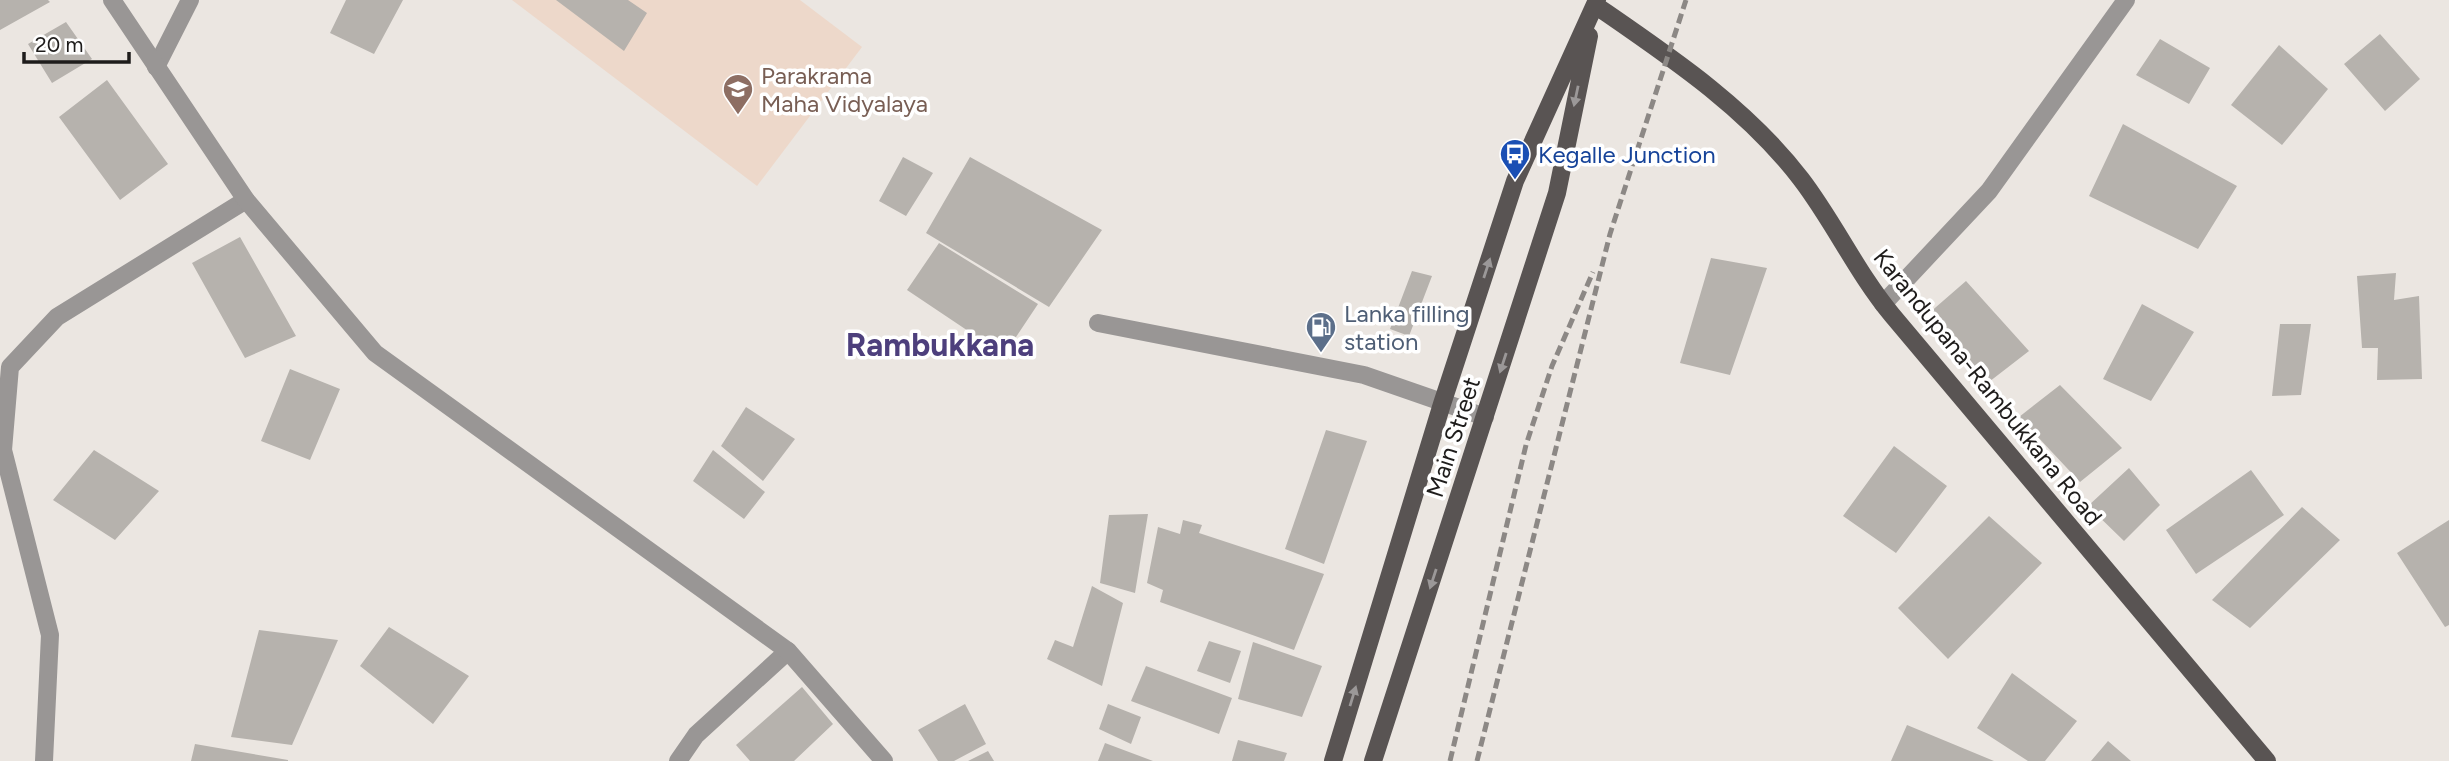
<svg xmlns="http://www.w3.org/2000/svg" width="2449" height="761" font-family="Figtree,sans-serif">
<style>
.education{fill:#edd8ca}
.building{fill:#b6b2ad}
.lines{fill:none;stroke-linecap:round;stroke-linejoin:round}
.service{stroke:#999695;stroke-width:18}
.minor{stroke:#999695;stroke-width:18}
.tertiary{stroke:#999695;stroke-width:18}
.primary{stroke:#595453;stroke-width:18}
.rail{stroke:#8c8885;stroke-width:5;stroke-dasharray:10 5;stroke-linecap:butt}
.oneway{fill:#9b9898}
.labels{text-anchor:middle;dominant-baseline:central;stroke-width:7;stroke-linejoin:round;paint-order:stroke}
.education-label{font-size:24px;fill:#785e54;stroke:#fff;text-anchor:start}
.transit-label{font-size:24px;fill:#164399;stroke:#fff;text-anchor:start}
.service-label{font-size:24px;fill:#4e5e75;stroke:#fff;text-anchor:start}
.street-label{font-size:24px;fill:#1e1c1b;stroke:#fff}
.district-label{font-size:32px;font-weight:bold;fill:#4d3f7c;stroke:#fff}
</style>
<rect width="100%" height="100%" fill="#ebe6e1"/>
<path class="education" d="M512 0H800L862 47 757 186Z"/>
<path class="building" d="M0 0H48L50 2 0 30Z
M346 0H403L374 54 330 33Z
M556 0H628L647 13 624 51Z
M66 22 92 59 52 83 28 44Z
M2380 34 2420 79 2385 111 2344 64Z
M2160 39 2210 68 2189 104 2136 75Z
M2279 45 2328 89 2282 145 2231 105Z
M107 80 168 164 120 200 59 117Z
M2123 124 2237 186 2198 249 2089 196Z
M903 157 933 173 906 216 879 201Z
M970 157 1102 230 1049 307 926 233Z
M240 237 296 336 245 358 192 263Z
M939 243 1038 304 1004 355 907 290Z
M1711 258 1767 268 1730 375 1680 363Z
M1412 271 1432 276 1409 336 1390 329Z
M2396 273 2394 300 2419 296 2422 379 2377 380 2378 348H2362L2357 276Z
M1966 281 2029 351 1985 385 1928 314Z
M2142 304 2194 332 2151 401 2103 379Z
M2280 324H2311L2301 395 2272 396Z
M290 369 340 389 310 460 261 441Z
M2060 385 2122 448 2080 482 2019 417Z
M746 407 795 439 763 481 721 446Z
M1326 430 1367 441 1324 564 1285 549Z
M1894 446 1947 486 1896 553 1843 516Z
M94 450 159 491 115 540 53 500Z
M713 450 765 492 744 519 693 481Z
M2129 468 2160 505 2124 541 2088 506Z
M2251 470 2284 515 2196 574 2166 530Z
M2302 507 2340 540 2250 628 2212 600Z
M1148 514 1135 593 1100 583 1109 515Z
M1989 516 2042 563 1948 659 1898 608Z
M1183 520 1202 525 1199 533 1324 574 1294 650 1160 602 1163 590 1147 583 1158 527 1180 534Z
M2449 520V625L2445 627 2397 553Z
M1092 586 1123 603 1102 686 1047 659 1055 640 1073 647Z
M389 627 469 676 433 724 360 666Z
M259 630 338 640 292 745 231 737Z
M1209 641 1241 651 1230 683 1197 671Z
M1253 642 1322 666 1302 717 1238 699Z
M1146 666 1232 698 1219 734 1131 701Z
M2012 673 2077 721 2045 761H2028L1977 728Z
M802 687 833 724 794 761H750L736 745Z
M965 704 986 744 954 761H938L918 730Z
M1108 704 1141 717 1131 744 1099 729Z
M1907 725 1994 761H1891Z
M1238 740 1287 753 1284 761H1232Z
M2108 741 2131 761H2091Z
M1105 743 1153 761H1098Z
M195 744 288 760V761H191Z
M988 751 994 761H968Z"/>
<g class="lines">
<path class="service" d="M156 67 190 0
M1098 323 1364 375 1485 417"/>
<path class="minor" d="M1883 304 1989 191 2126 0
M44 761 50 635 3 450 10 367 57 317 246 200
M678 761 696 735 788 651"/>
<path class="tertiary" d="M112 0 246 200 375 353 788 651 884 761"/>
<path class="primary" d="M1595 5C1669 56 1746 107 1801 179 1834 222 1857 273 1892 315 2017 464 2142 612 2267 761
M1333 761 1442 404 1515 181 1597 0
M1373 761 1557 193 1589 36"/>
<path class="rail" d="M1450 761 1526 445 1552 366 1593 272
M1477 761 1610 234 1686 0"/>
</g>
<defs><path id="oneway-solid" d="M-6-.8H1V-3.2L6.5 0L1 3.2V.8H-6Z" transform="scale(1.75)"/></defs>
<g class="oneway">
<use href="#oneway-solid" transform="translate(1576 96) rotate(102)"/>
<use href="#oneway-solid" transform="translate(1487 268) rotate(-72)"/>
<use href="#oneway-solid" transform="translate(1503 363) rotate(108)"/>
<use href="#oneway-solid" transform="translate(1433 579) rotate(108)"/>
<use href="#oneway-solid" transform="translate(1353 696) rotate(-73)"/>
</g>
<defs>
<g id="school-pin" transform="scale(1.575)"><path d="M0 17L-7.5 6A9.5 9.5 0 1 1 7.5 6Z" fill="#8d6e63" stroke="#fff"/><path d="M0-5L7-2L0 1L-7-2ZM-4 1L0 2.5L4 1V4Q0 6-4 4Z" fill="#fff"/></g>
<g id="bus-pin" transform="scale(1.575)"><path d="M0 17L-7.5 6A9.5 9.5 0 1 1 7.5 6Z" fill="#1a4fb4" stroke="#fff"/><path d="M-5-6H5V4H4V6H2V4H-2V6H-4V4H-5ZM-3.5-4V0h7V-4ZM-3.5 1.2v1.5H-2V1.2ZM2 1.2v1.5H3.5V1.2Z" fill="#fff"/></g>
<g id="fuel-pin" transform="scale(1.575)"><path d="M0 17L-7.5 6A9.5 9.5 0 1 1 7.5 6Z" fill="#5c6f8a" stroke="#fff"/><path d="M-5.5-6h7V0h2V4h1.3V-2.5L3-4.5l.8-.8L6-3V5H2.5V1h-1V6h-7ZM-4.2-4.7v3.2H.2V-4.7Z" fill="#fff"/></g>
</defs>
<g fill-rule="evenodd">
<use href="#school-pin" x="738" y="89"/>
<use href="#bus-pin" x="1515" y="154"/>
<use href="#fuel-pin" x="1321" y="327"/>
</g>
<g class="labels">
<g class="education-label">
<text x="761" y="75">Parakrama<tspan x="761" dy="28">Maha Vidyalaya</tspan></text>
</g>
<g class="transit-label">
<text x="1538" y="154">Kegalle Junction</text>
</g>
<g class="service-label">
<text x="1344" y="313">Lanka filling<tspan x="1344" dy="28">station</tspan></text>
</g>
<g class="street-label">
<text transform="translate(1988 387) rotate(51)">Karandupana-Rambukkana Road</text>
<text transform="translate(1453 437) rotate(-72)">Main Street</text>
</g>
<g class="district-label">
<text x="940" y="345">Rambukkana</text>
</g>
</g>
<path d="M24 52v10h105v-10" fill="none" stroke="#1e1c1b" stroke-width="3.5"/>
<text x="35" y="52" font-size="21" fill="#1e1c1b" stroke="#ffffff" stroke-width="5" paint-order="stroke">20 m</text>
</svg>
